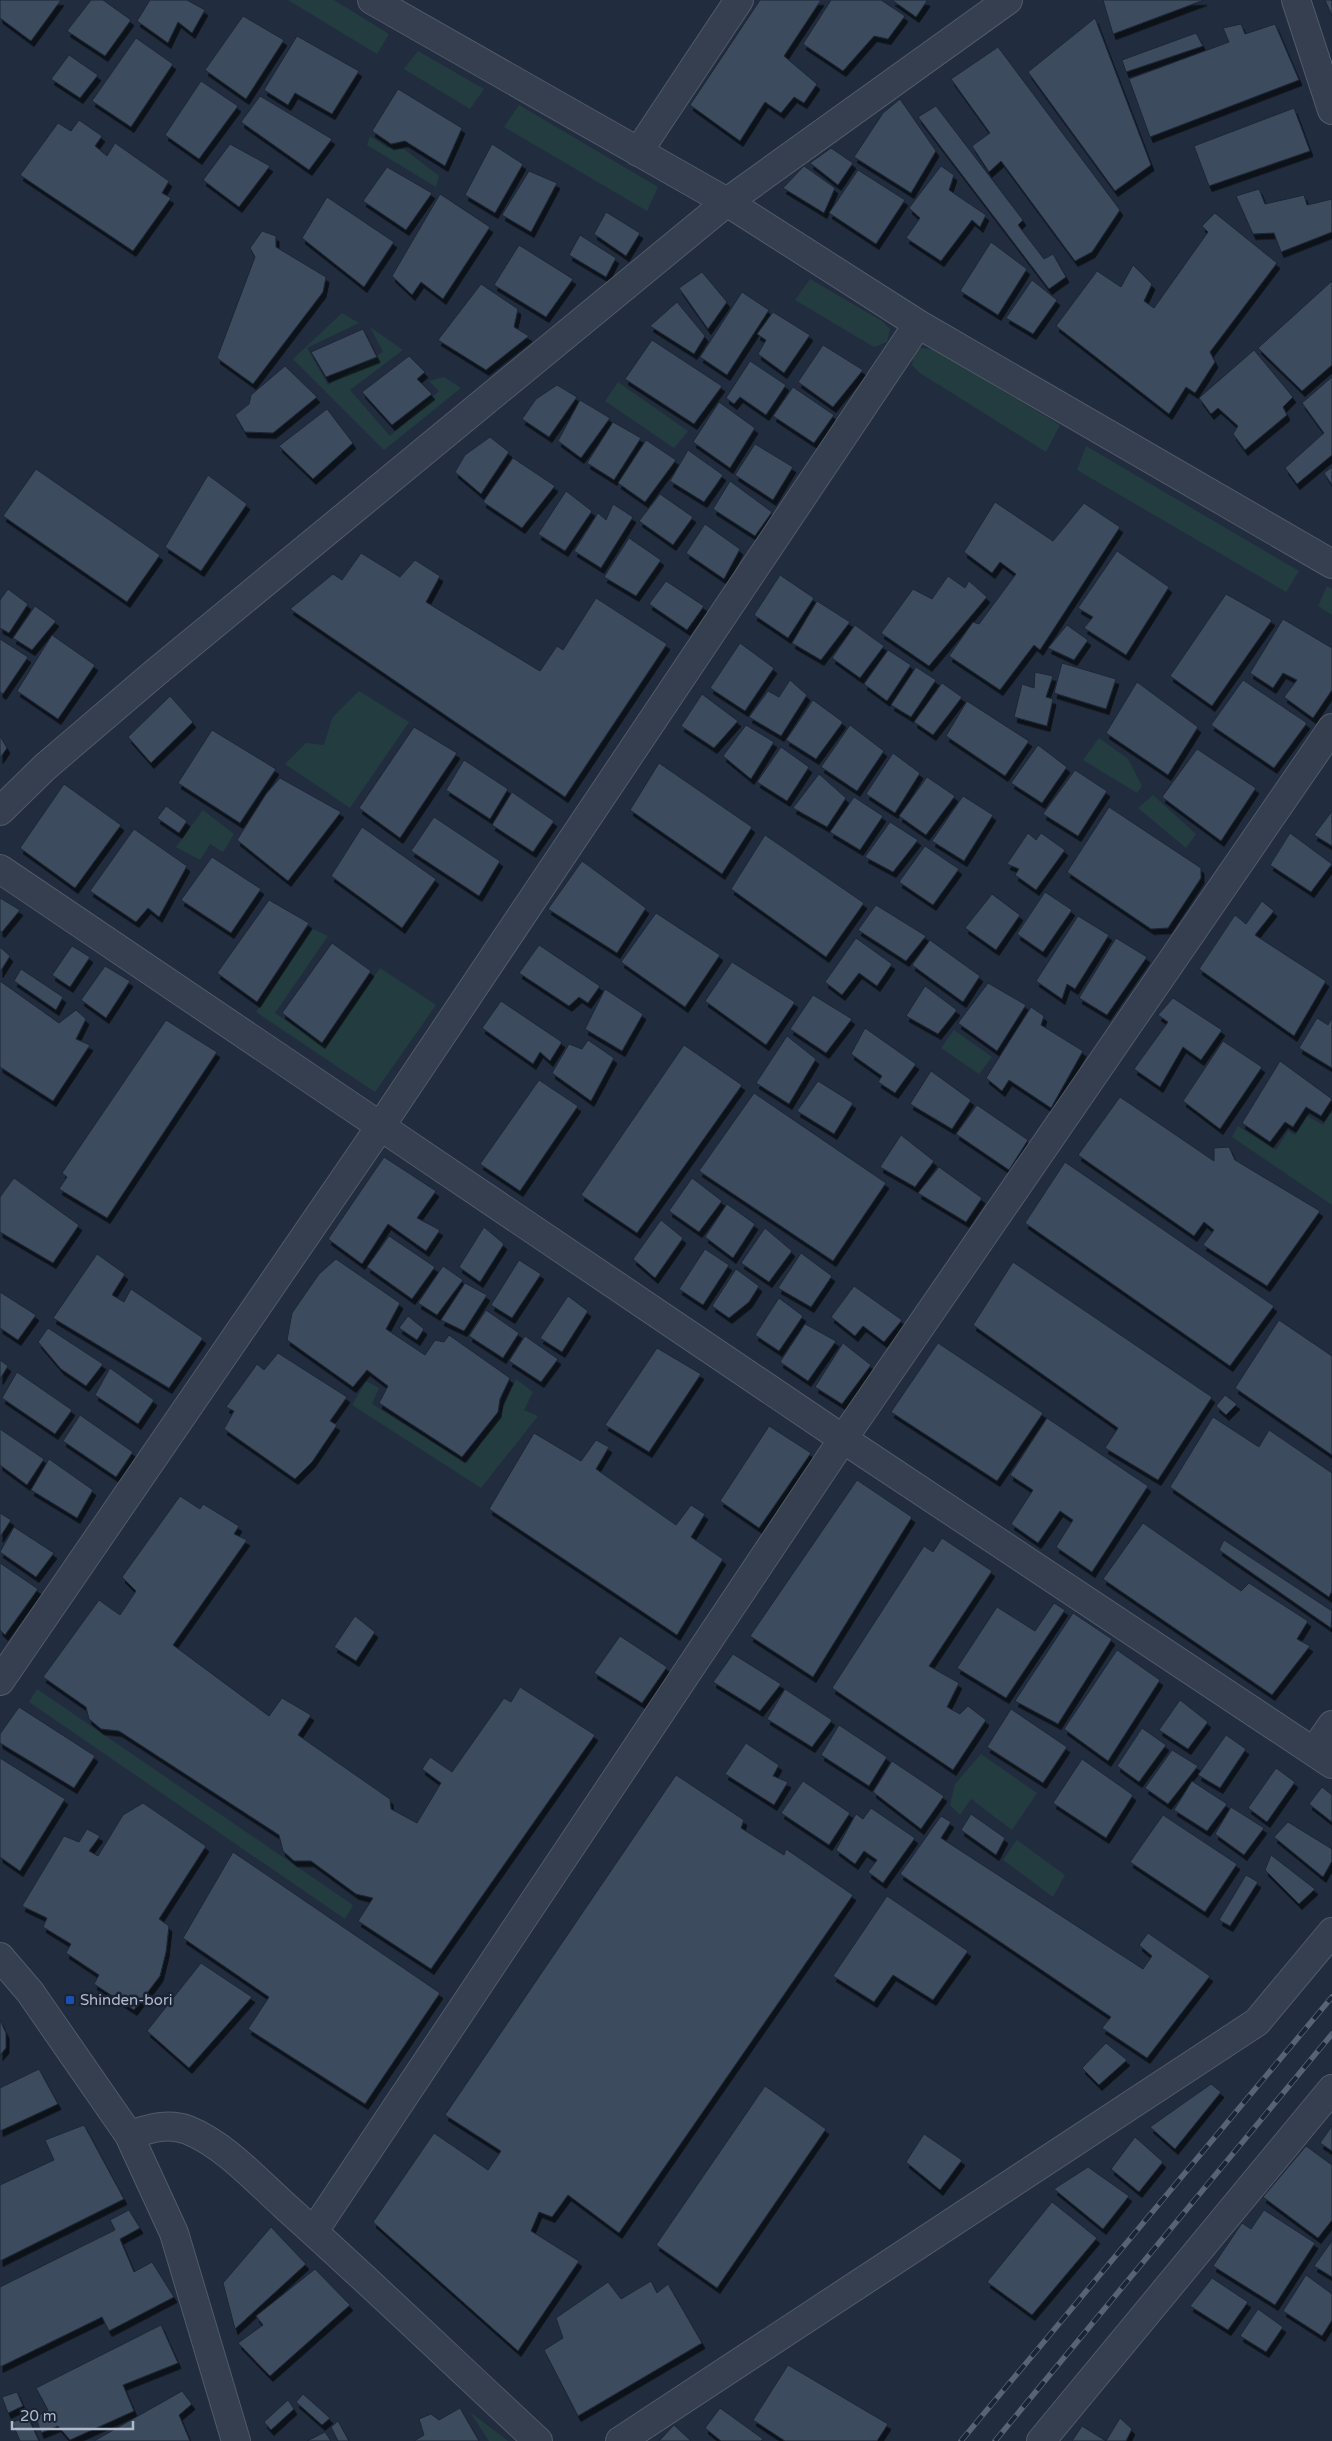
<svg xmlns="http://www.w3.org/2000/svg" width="1332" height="2441" font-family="'Varela Round',sans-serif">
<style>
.green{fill:#233c40}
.building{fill:#3d4b5f;stroke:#1d2636;filter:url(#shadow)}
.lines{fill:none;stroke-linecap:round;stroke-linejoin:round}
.minor-casing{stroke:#515a6a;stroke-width:30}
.minor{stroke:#363f4f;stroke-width:28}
.rail-casing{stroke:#576377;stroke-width:5.5}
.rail{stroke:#1b2434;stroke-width:4;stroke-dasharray:11;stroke-linecap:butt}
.transit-dot{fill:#1a4fb4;stroke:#1b2434;stroke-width:2}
.labels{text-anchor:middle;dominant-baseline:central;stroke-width:5;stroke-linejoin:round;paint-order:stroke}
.poi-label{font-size:15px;fill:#b1baca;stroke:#1b2434;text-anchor:start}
</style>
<defs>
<filter id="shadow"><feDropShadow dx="3" dy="5.5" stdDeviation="0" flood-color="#0009"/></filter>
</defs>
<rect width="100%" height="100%" fill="#212d3f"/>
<path class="green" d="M288 0H334L389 34 377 54Z
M418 51 484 89 470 109 404 69Z
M519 105 658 187 647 211 504 127Z
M370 136 388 148 404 149 439 176 436 187 367 145Z
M810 279 882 321 890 329 887 342 874 347 795 300Z
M342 313 359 323 307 348 328 385 383 352 370 327 403 350 350 390 390 436 439 391 429 381 444 377 461 388 384 450 293 359Z
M921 348 936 350 1060 425 1046 452 920 373 912 365 914 353Z
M618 382 688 431 674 448 605 401Z
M1086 446 1299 571 1286 592 1077 470Z
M1327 586 1332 589V615L1318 606Z
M359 691 409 722 350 808 285 764 306 743 324 745 332 718Z
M1099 738 1128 759 1142 786 1137 793 1083 760Z
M1153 795 1196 834 1186 848 1138 808Z
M203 810 234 834 223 852 210 844 200 860 176 847Z
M313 929 328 936 275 1013 326 1046 380 968 436 1005 375 1092 256 1012Z
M954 1030 992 1057 979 1074 941 1048Z
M1332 1112V1205L1232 1137 1238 1126 1276 1150 1288 1131 1295 1135 1306 1115 1323 1125Z
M516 1379 533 1392 524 1410 538 1416 481 1488 352 1405 366 1381 379 1388 372 1404 467 1463 499 1417Z
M37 1689 353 1905 345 1919 29 1702Z
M981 1754 1037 1793 1012 1830 971 1799 960 1815 950 1805 955 1784Z
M1017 1840 1065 1875 1053 1897 1003 1860Z
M470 2412 508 2441H489Z"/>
<path class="building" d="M0 0H61L31 41 0 18Z
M91 0H103L131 20 105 56 67 31Z
M150 0H187L205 10 192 33 178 22 168 43 137 21Z
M760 0H821L784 56 817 84 804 103 794 97 781 113 765 102 740 141 690 105Z
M831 0H881L905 16 888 39 874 36 843 71 803 44Z
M892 0H926L927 1 916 17Z
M1103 0H1204L1113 34Z
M1325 0H1332V16Z
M243 16 284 40 246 99 205 70Z
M1095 18 1151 165 1115 191 1028 72Z
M1241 24 1245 34 1275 24 1299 80 1150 137 1129 79 1229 42 1223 28Z
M1196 33 1203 46 1126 72 1122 60Z
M297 36 359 71 332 114 295 93 288 105 264 90Z
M136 38 173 64 131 127 92 101Z
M998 47 1120 210 1092 252 1075 261 1001 161 989 172 972 146 990 133 951 79Z
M69 55 98 75 80 98 51 79Z
M201 81 238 106 199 159 165 135Z
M398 89 462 128 445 166 405 141 391 144 372 131Z
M260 96 332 139 309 170 241 122Z
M900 99 936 151 911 193 854 157 883 113Z
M936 106 1023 220 1018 225 1044 259 1053 254 1066 277 1049 289 918 117Z
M1294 108 1310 151 1209 186 1194 146Z
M79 120 102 136 95 146 107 156 115 143 169 181 162 193 171 198 133 251 20 175 58 123 71 131Z
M230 144 270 166 239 207 203 180Z
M492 144 523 164 495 213 465 195Z
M831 148 853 163 838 185 810 163Z
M804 166 835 188 824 213 783 188Z
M941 166 954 175 949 190 986 215 980 227 972 220 941 261 906 238 920 218 909 208Z
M387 167 432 193 406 230 363 201Z
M858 170 905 200 876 244 829 213Z
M529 171 557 183 531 232 502 215Z
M1259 189 1265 204 1304 195 1307 205 1332 199V232L1281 252 1274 233 1253 234 1236 196Z
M440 194 490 227 443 299 421 282 412 295 392 276Z
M327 197 394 242 364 287 302 238Z
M606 212 640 233 626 256 594 234Z
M1215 213 1277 263 1210 352 1215 362 1195 393 1186 387 1169 414 1056 326 1097 271 1121 287 1133 265 1152 284 1144 301 1154 308 1208 232 1202 226Z
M262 231 276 236V247L326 277 323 292 253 384 217 358 255 257 250 248Z
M580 235 616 258 606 277 569 255Z
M991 242 1027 269 998 315 960 291Z
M519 245 573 279 546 317 494 285Z
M702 272 727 302 708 329 679 288Z
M1032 280 1057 300 1033 334 1006 318Z
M1332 281V365L1302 391 1258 348Z
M481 284 518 309 514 327 529 336 486 370 438 340Z
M742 292 769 310 727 375 700 357Z
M677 302 705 336 694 354 650 326Z
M773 312 810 335 784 373 758 354 766 340 757 334Z
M363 329 377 357 326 377 311 352Z
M652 340 722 386 694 424 625 379Z
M823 345 863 370 833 407 798 382Z
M1254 350 1293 397 1283 407 1287 415 1245 450 1233 434 1238 426 1218 408 1211 414 1199 398Z
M409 356 425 372 417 379 432 394 392 425 362 392Z
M750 361 786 385 766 415 740 397 734 404 726 398Z
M285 366 317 397 273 433 245 432 235 415 249 404 251 395Z
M1332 377V455L1297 484 1285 468 1324 433 1302 403Z
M557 385 577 397 549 437 522 419 536 399Z
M793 387 834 415 814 443 773 416Z
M580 400 610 418 581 458 558 441Z
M719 402 755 428 730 468 693 442Z
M327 409 353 443 313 479 279 446Z
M613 422 641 438 614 480 587 463Z
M490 437 509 452 481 494 455 472 465 455Z
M646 440 676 460 645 502 618 483Z
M755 444 793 467 773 500 735 475Z
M688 450 723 475 704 502 670 481Z
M513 458 555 486 522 528 483 502Z
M1332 467V485L1324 473Z
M36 469 160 555 127 602 3 516Z
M208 475 247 504 201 571 165 547Z
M730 481 772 512 755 536 713 509Z
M566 491 592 511 565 551 538 534Z
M660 494 693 517 673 545 639 521Z
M995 502 1053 541 1084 503 1120 527 1040 650 1034 645 1000 690 949 656 973 622 979 624 1016 574 1000 562 992 573 964 552Z
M613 504 633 517 601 568 574 551 598 513 606 520Z
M705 524 740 549 724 579 686 553Z
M629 538 661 560 636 596 604 577Z
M1117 551 1169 587 1126 655 1084 628 1093 617 1078 608Z
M361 553 400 577 415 560 440 576 426 602 540 671 557 646 563 650 596 598 667 644 565 797 290 609 333 574 342 580Z
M780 575 814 598 788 638 754 615Z
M948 576 965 588 969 581 987 597 929 666 881 633 913 589 932 599Z
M666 581 704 606 687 630 649 604Z
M8 589 28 604 9 633 0 628V600Z
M1226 594 1272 620 1212 706 1170 676Z
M817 601 850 622 821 660 792 643Z
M35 606 56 621 32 650 13 638Z
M1283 619 1332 648V690L1313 718 1284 697 1297 680 1283 673 1273 688 1250 673Z
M855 625 884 646 860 678 832 658Z
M1067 625 1088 640 1074 660 1048 648Z
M52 635 95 665 58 719 17 691Z
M0 639 28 657 3 694 0 692Z
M740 643 774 668 745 711 710 688Z
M888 650 911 665 887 701 864 684Z
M1062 663 1116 679 1106 709 1054 693Z
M916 667 936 680 911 717 891 705Z
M1035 672 1053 676 1046 697 1053 699 1047 726 1014 717 1022 684 1034 688Z
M790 680 807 695 781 736 749 717 768 691 779 697Z
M1243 680 1307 723 1274 768 1211 725Z
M1137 682 1198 727 1168 775 1106 733Z
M942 683 962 697 933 735 914 722Z
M702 694 738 721 714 748 681 726Z
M170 696 193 722 151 763 128 737Z
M813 700 843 722 816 759 786 740Z
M967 701 1029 741 1005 776 946 736Z
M746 725 774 742 751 779 723 756Z
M850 725 884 751 857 791 821 767Z
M414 727 457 753 400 838 359 808Z
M212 730 276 769 240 823 178 783Z
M0 736 7 748 0 758Z
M1038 745 1067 767 1042 803 1011 783Z
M781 747 809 767 787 801 757 782Z
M1197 749 1256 788 1221 841 1162 797Z
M893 753 920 773 895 813 866 794Z
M464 760 508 789 490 819 446 790Z
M659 763 752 827 722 874 630 810Z
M1075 770 1107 791 1078 836 1043 814Z
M819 774 846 798 827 827 793 808Z
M927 777 955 796 926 835 899 816Z
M280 778 341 812 288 881 237 840 266 794Z
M64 784 121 825 75 888 20 848Z
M512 792 554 821 533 852 492 825Z
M963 796 993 815 964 861 932 841Z
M854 797 883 816 860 850 830 832Z
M166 806 187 821 179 833 157 818Z
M1109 807 1201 868V878L1168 928 1151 929 1067 872Z
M1332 811V846L1314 835Z
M434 817 500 861 479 896 411 851Z
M890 822 918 840 893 872 865 857Z
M362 827 436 879 402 928 331 876Z
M134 829 187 866 159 917 148 908 136 922 90 891Z
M1028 833 1036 840 1041 833 1065 850 1036 890 1015 875 1019 869 1007 864Z
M1290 833 1332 864 1311 892 1270 865Z
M765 835 864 903 826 957 731 889Z
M925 846 959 869 933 905 899 882Z
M212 857 261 889 231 933 181 900Z
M582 861 646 908 617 953 548 909Z
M1045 892 1072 910 1043 952 1017 934Z
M992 894 1020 915 996 950 965 928Z
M0 898 20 910 2 932 0 931Z
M269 900 309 923 257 1002 217 973Z
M1262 901 1274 911 1255 935 1326 981 1294 1036 1199 969 1235 915 1246 924Z
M876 905 926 936 906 961 858 930Z
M656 913 720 955 685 1007 621 962Z
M1078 916 1109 935 1075 989 1067 984 1062 999 1036 981Z
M856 938 892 964 877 986 859 973 842 995 825 982Z
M1116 938 1147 957 1107 1015 1079 998Z
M930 940 980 976 963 1002 912 965Z
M332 943 371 971 322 1043 282 1013Z
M539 945 600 986 588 1003 579 997 569 1006 519 973Z
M72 946 90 957 70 987 52 975Z
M0 947 10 956 0 972Z
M732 962 795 1002 766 1045 705 1001Z
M105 966 130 981 106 1018 81 1000Z
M21 969 63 997 56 1010 14 981Z
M0 981 59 1023 76 1010 86 1019 76 1039 90 1045 53 1101 0 1067Z
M988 983 1026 1005 997 1051 958 1023Z
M925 986 957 1010 938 1034 906 1016Z
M605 989 643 1014 622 1051 585 1029Z
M813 995 852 1019 826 1053 790 1029Z
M1173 998 1222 1030 1201 1060 1183 1047 1160 1087 1134 1069 1168 1022 1158 1015Z
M501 1001 562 1042 550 1061 540 1052 533 1064 482 1028Z
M1031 1007 1044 1016 1041 1025 1083 1051 1051 1108 1009 1080 1002 1091 986 1078Z
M1317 1018 1328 1025 1332 1018V1068L1299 1048Z
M166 1020 217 1052 107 1218 59 1189 67 1177 62 1173Z
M865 1028 916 1064 895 1093 878 1082 882 1076 851 1054Z
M787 1036 816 1059 789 1104 756 1083Z
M588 1040 614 1058 591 1101 552 1073 569 1044 582 1049Z
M1223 1041 1262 1067 1220 1129 1183 1101Z
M684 1045 742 1085 637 1233 581 1195Z
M1280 1061 1332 1099 1321 1116 1306 1107 1293 1127 1285 1122 1270 1142 1242 1123Z
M931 1071 971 1100 952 1129 910 1104Z
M539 1080 578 1106 520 1191 480 1164Z
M818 1081 853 1103 834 1134 797 1111Z
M754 1093 886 1183 833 1261 699 1171Z
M1120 1097 1214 1161V1148L1229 1147 1235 1160 1320 1211 1267 1286 1203 1245 1214 1230 1204 1222 1194 1236 1078 1155Z
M977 1105 1028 1140 1009 1170 956 1134Z
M901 1135 934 1161 915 1187 880 1167Z
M384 1157 436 1191 417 1218 440 1230 426 1251 388 1224 362 1264 328 1239Z
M1065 1162 1274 1306 1230 1366 1025 1223Z
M939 1167 982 1198 966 1222 918 1193Z
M14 1178 79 1225 53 1263 0 1232V1197Z
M692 1178 722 1201 699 1232 669 1211Z
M727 1204 755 1224 733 1258 705 1237Z
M661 1220 683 1238 655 1278 633 1259Z
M484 1227 504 1244 480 1282 459 1267Z
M765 1228 792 1251 769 1282 741 1263Z
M389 1236 435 1267 412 1299 367 1267Z
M705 1249 729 1265 703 1305 679 1289Z
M801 1253 832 1276 811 1307 778 1288Z
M97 1254 125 1274 112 1295 124 1302 131 1289 203 1338 169 1388 53 1318Z
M336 1259 400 1303 386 1329 425 1355 435 1340 444 1342 449 1335 510 1378 500 1399 498 1412 462 1457 379 1403 388 1386 367 1370 353 1387 287 1340 292 1313 319 1274Z
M519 1260 541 1274 512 1318 491 1305Z
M1013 1262 1212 1397 1158 1480 1105 1448 1118 1428 973 1325Z
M443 1266 463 1280 437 1315 418 1303Z
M736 1269 759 1286 749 1302 729 1318 712 1306Z
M465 1283 487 1295 464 1331 441 1320Z
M854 1286 902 1320 884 1342 863 1326 855 1336 831 1317Z
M0 1292 36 1315 18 1340 0 1328Z
M568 1296 588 1311 562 1352 540 1338Z
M779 1298 803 1316 779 1351 755 1335Z
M486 1310 519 1333 503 1358 469 1336Z
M408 1316 424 1329 417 1340 399 1328Z
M1279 1320 1332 1356V1455L1235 1388Z
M805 1324 836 1341 808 1381 780 1362Z
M48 1328 103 1364 86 1386 61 1369 38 1342Z
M525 1336 558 1359 541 1382 509 1361Z
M843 1343 871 1365 842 1404 815 1387Z
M938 1343 1043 1413 997 1481 891 1412Z
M657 1348 701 1374 649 1452 605 1425Z
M278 1353 347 1397 330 1421 337 1425 312 1462 295 1479 224 1429 234 1411 226 1407 257 1364 264 1370Z
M0 1360 8 1366 0 1379Z
M110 1368 154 1400 138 1424 95 1395Z
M17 1372 72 1410 55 1434 2 1398Z
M1225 1395 1237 1404 1226 1415 1216 1406Z
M80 1415 133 1452 116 1477 63 1441Z
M1213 1417 1259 1447 1269 1430 1332 1473V1591L1329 1597 1170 1487Z
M1047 1418 1148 1486 1092 1572 1056 1547 1073 1520 1060 1511 1038 1543 1011 1524 1033 1490 1010 1475Z
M769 1426 811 1453 759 1528 720 1501Z
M0 1429 44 1459 27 1485 0 1465Z
M534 1433 581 1461 596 1440 609 1447 596 1469 676 1525 691 1505 705 1514 691 1537 723 1559 677 1635 489 1509Z
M49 1459 93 1490 77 1518 31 1490Z
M857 1480 912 1517 813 1677 750 1636Z
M180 1496 200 1509 203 1504 239 1526 234 1534 247 1540 173 1645 269 1716 282 1698 311 1715 298 1735 390 1799 391 1809 417 1823 441 1783 422 1769 430 1757 452 1772 504 1698 511 1702 520 1687 595 1735 431 1969 358 1921 373 1898 356 1894 311 1861H294L283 1851 279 1835 119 1731 101 1729 89 1719 86 1707 43 1677 99 1600 120 1615 136 1591 122 1577Z
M0 1513 11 1520 0 1537Z
M1143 1523 1241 1591 1249 1583 1308 1621 1297 1639 1310 1646 1272 1695 1103 1579Z
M14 1527 54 1553 36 1577 0 1552Z
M942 1538 992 1571 929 1666 959 1683 947 1707 960 1714 968 1706 986 1720 953 1770 832 1688 924 1546 933 1552Z
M1224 1540 1332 1611 1331 1628 1219 1550Z
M0 1563 38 1589 5 1635 0 1630Z
M1054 1603 1065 1610 1006 1698 957 1668 997 1607 1035 1631Z
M1073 1613 1112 1639 1058 1724 1015 1701Z
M355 1616 375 1632 356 1661 334 1647Z
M620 1636 667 1667 642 1703 594 1673Z
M1117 1650 1160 1680 1108 1761 1064 1729Z
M733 1654 781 1684 760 1711 713 1682Z
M785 1689 832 1720 812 1747 767 1719Z
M1180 1700 1208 1722 1188 1749 1159 1730Z
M19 1707 95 1756 74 1788 0 1743V1734Z
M1011 1709 1067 1747 1043 1783 987 1747Z
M839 1725 887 1757 869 1786 821 1755Z
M1142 1728 1166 1745 1139 1782 1117 1766Z
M1226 1735 1246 1749 1220 1788 1198 1775Z
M746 1743 779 1765 773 1776 788 1782 774 1805 725 1774Z
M1172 1750 1198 1766 1168 1804 1145 1788Z
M0 1758 65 1799 20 1871 0 1857Z
M1082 1759 1133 1795 1106 1838 1053 1803Z
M892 1761 944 1796 921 1829 873 1792Z
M1276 1768 1295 1782 1267 1822 1248 1808Z
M676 1775 744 1820 741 1828 784 1855 786 1849 853 1895 619 2233 568 2195 552 2217 539 2212 531 2231 579 2261 518 2351 373 2222 434 2133 488 2170 501 2151 445 2115Z
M803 1781 850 1813 829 1845 781 1813Z
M1192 1781 1227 1804 1207 1831 1174 1810Z
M1322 1787 1332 1795V1822L1309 1804Z
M143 1803 206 1846 159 1919 169 1926 166 1952 160 1976 134 2010 94 1984 99 1975 66 1953 71 1944 43 1927 47 1918 22 1906 64 1836 79 1842 87 1829 100 1836 89 1851 98 1856 123 1815Z
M1231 1807 1264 1828 1244 1855 1215 1834Z
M871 1808 915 1838 883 1883 868 1872 877 1860 864 1851 855 1864 836 1850 856 1814 863 1819Z
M971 1814 1005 1838 996 1855 961 1830Z
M1163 1815 1237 1864 1205 1912 1130 1862Z
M941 1816 951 1822 941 1838 1143 1969 1152 1956 1139 1945 1148 1933 1210 1976 1147 2058 1102 2028 1111 2017 900 1874Z
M1288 1822 1332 1849V1861L1323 1877 1274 1837Z
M233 1852 440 1993 365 2104 248 2029 269 1997 183 1938Z
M1271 1855 1315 1889 1299 1904 1265 1870Z
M1246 1875 1258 1882 1230 1926 1219 1920Z
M887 1896 968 1951 933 2000 893 1975 874 2002 833 1976Z
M201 1963 252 1997 189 2068 147 2031Z
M0 2020 6 2033V2048L0 2055Z
M1106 2043 1127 2060 1099 2085 1082 2068Z
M39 2069 58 2104 0 2131V2088Z
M1211 2084 1221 2092 1175 2149 1150 2127Z
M765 2086 826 2129 717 2288 656 2245Z
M84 2125 124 2199 0 2261V2185L54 2160 45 2140Z
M1332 2126V2151L1320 2143Z
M924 2134 962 2160 940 2190 906 2162Z
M1135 2137 1163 2162 1139 2192 1111 2169Z
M1306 2146 1332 2165V2220L1318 2238 1263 2197Z
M1088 2167 1129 2196 1103 2229 1054 2189Z
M1052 2202 1097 2238 1032 2315 987 2282Z
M129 2210 140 2228 120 2239 134 2272 152 2262 174 2297 109 2331 102 2317 0 2367V2287L115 2230 110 2220Z
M1264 2210 1315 2243 1275 2305 1213 2266 1242 2223 1251 2229Z
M271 2227 306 2264 235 2329 223 2283Z
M1332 2241V2277L1314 2266Z
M315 2269 350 2305 270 2376 238 2343 263 2325 256 2316Z
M1306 2275 1332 2294V2320L1322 2336 1283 2311Z
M1212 2278 1248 2302 1228 2330 1190 2306Z
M651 2281 657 2293 668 2284 702 2343 578 2416 544 2350 563 2338 556 2318 608 2282 621 2299Z
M1258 2309 1283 2327 1266 2352 1240 2336Z
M161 2325 178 2363 123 2385 134 2411 70 2440 58 2426 41 2433 36 2417 48 2410 36 2388Z
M788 2365 888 2424 877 2441H785L753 2420Z
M182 2391 192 2404 179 2415 190 2441H94Z
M17 2392 23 2406 8 2413 2 2397Z
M303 2394 330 2418 322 2425 296 2402Z
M288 2400 294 2409 271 2430 264 2422Z
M460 2408 479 2441H414L424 2435 419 2419 431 2414 439 2420Z
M720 2408 763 2439 761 2441H721L705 2428Z
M28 2417 39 2441H20L12 2422Z
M1120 2418 1132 2429 1126 2441H1072L1082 2426 1106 2441Z
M338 2421 349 2441H338L331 2427Z
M674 2425 691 2441H659Z
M325 2432 331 2441H307Z"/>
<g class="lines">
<g class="minor-casing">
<path id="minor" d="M372 0 727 202 918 324 1332 564
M1296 0 1332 110
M638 152 739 0
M0 811 45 767 155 673 727 202 1008 0
M0 869 843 1439 1332 1764
M0 1681 380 1127 918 324
M1314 1751 1332 1725
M0 1957 30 1992 129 2135 174 2233 236 2441
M129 2135C148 2129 168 2122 188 2130 225 2145 256 2180 286 2207 371 2283 454 2363 538 2441
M314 2231 843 1439 1332 728
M620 2441 1257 2022 1332 1932
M1041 2441 1332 2089"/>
</g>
<use href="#minor" class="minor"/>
<g class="rail-casing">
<path id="rail" d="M961 2441 1332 1997
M995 2441 1332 2034"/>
</g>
<use href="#rail" class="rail"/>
</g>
<rect class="transit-dot" x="65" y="1995" width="10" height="10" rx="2.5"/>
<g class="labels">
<g class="poi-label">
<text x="80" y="2000">Shinden-bori</text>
</g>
</g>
<path d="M12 2421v8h121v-8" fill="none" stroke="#b1baca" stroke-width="2.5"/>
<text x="20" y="2421" font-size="15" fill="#b1baca" stroke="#1b2434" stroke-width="4" paint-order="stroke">20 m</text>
</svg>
